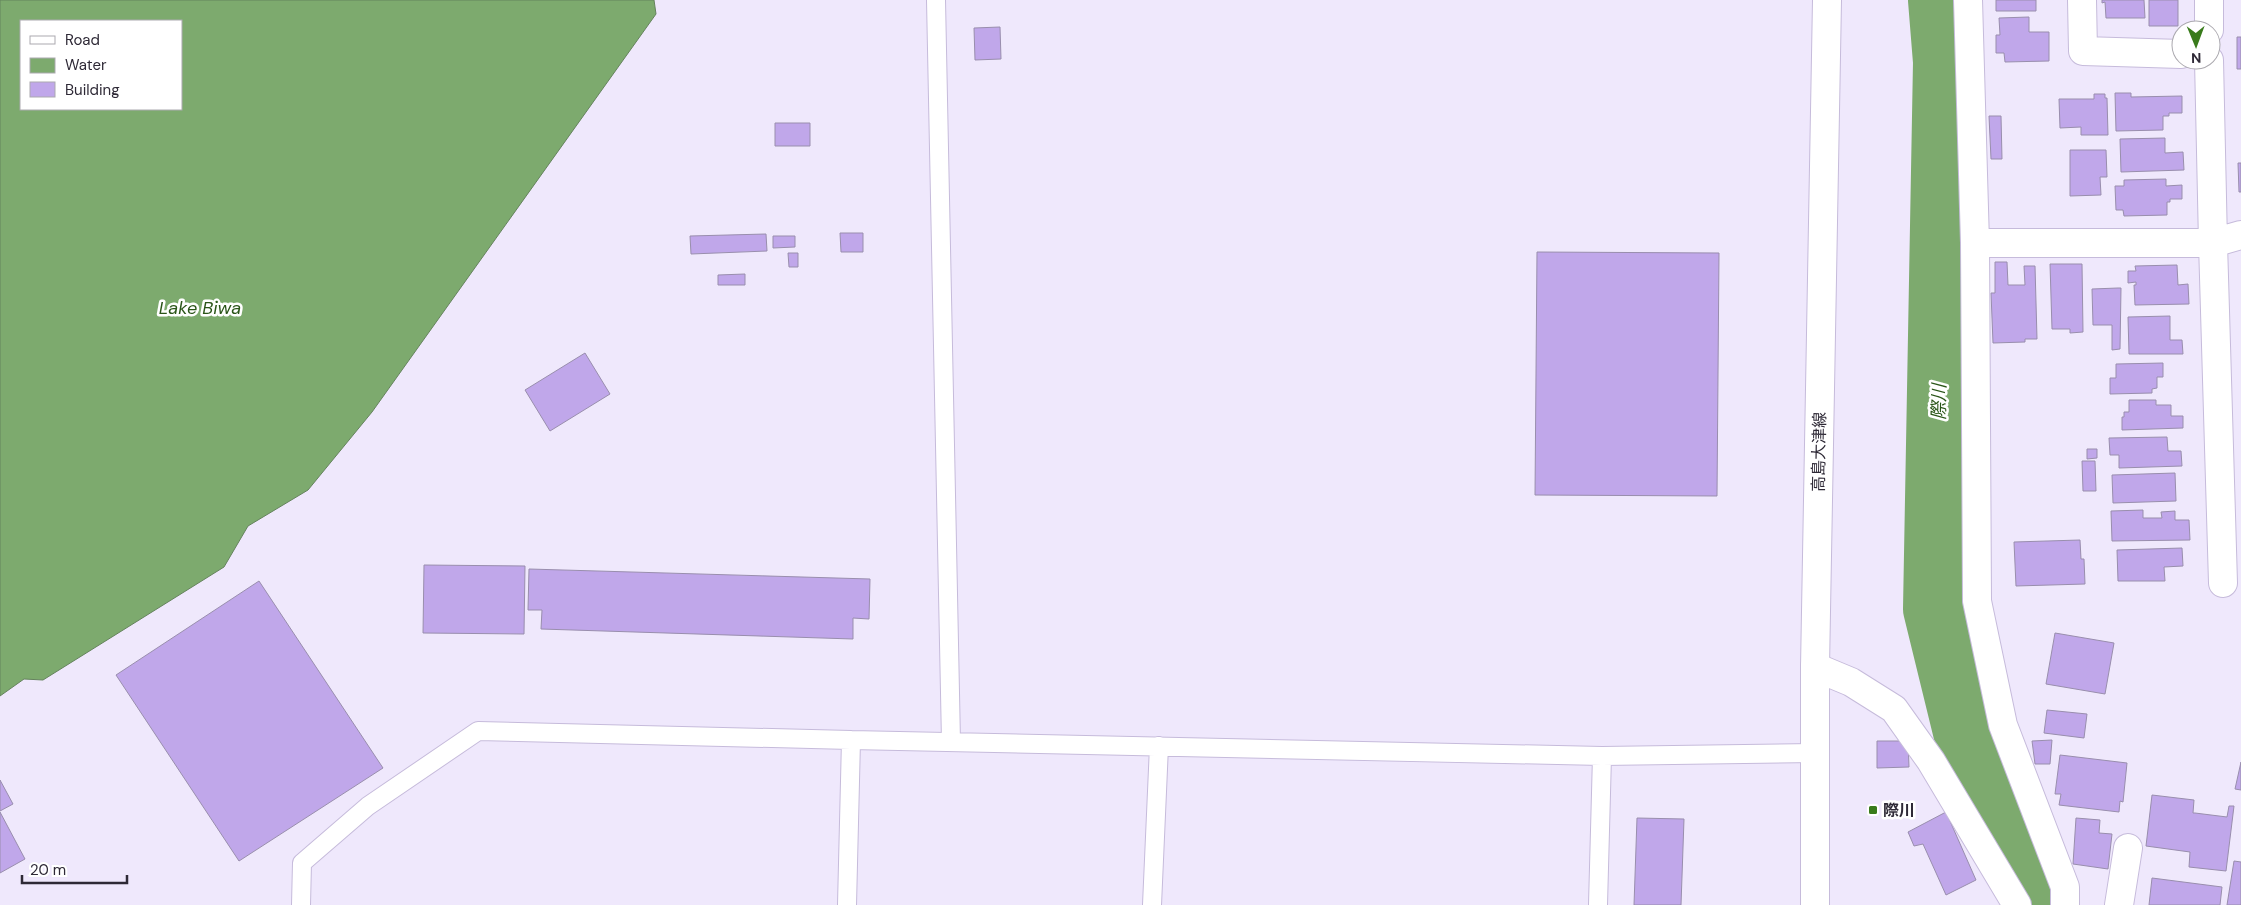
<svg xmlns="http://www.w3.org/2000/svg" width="2241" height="905" font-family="'DM Sans','Noto Sans JP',sans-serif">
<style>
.water{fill:#7daa6e;stroke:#65835d;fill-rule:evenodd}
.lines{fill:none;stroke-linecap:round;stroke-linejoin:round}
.river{stroke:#7daa6e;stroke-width:64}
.building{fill:#c0a7ea;stroke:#998ead}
.lane-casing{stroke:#c6bbdb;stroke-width:20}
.street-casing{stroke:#c6bbdb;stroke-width:30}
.secondary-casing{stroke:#c6bbdb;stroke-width:30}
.lane{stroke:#fff;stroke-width:18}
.street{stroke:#fff;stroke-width:28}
.secondary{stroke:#fff;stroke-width:28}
.poi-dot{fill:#397b1b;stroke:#fff;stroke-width:2}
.labels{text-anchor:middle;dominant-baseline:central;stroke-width:5;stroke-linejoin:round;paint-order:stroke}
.street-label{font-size:16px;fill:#2e2936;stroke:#fff}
.poi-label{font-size:16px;font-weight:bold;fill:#2e2936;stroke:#fff;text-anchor:start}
.water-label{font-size:18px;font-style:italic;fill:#2a5518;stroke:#fff}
</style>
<rect width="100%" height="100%" fill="#efe8fc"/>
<path class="water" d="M0 0H654L656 14 372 412 308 490 248 526 224 567 43 680 24 679 0 696ZM21 21H181V109H21Z"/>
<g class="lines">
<path class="river" d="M1940 0 1945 62 1935 609 1970 752 2005 838 2041 905"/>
</g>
<path class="building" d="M1996 0H2036V11H1996Z
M2102 0H2144L2145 18H2106L2105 2 2102 3Z
M2149 0H2178V26H2149Z
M2029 17V32H2049V61L2005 62 2004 53H1996V35H2000L1999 18Z
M1000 27 1001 59 975 60 974 28Z
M2237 37H2241V69H2237Z
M2115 93H2131V97L2182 96V113H2169V116H2163V130L2116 131Z
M2094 94H2105V98H2107L2108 135H2081V127L2060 128 2059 99H2094Z
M1989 116H2001L2002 159H1991Z
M775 123H810V146H775Z
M2165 138V153L2183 152 2184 170 2121 172 2120 139Z
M2070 150H2106L2107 177H2100L2101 195 2070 196Z
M2238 163H2241V192H2239Z
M2166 179V186L2182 185V199H2170V202H2167V215L2124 216 2123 210H2116L2115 186H2124V180Z
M840 233H863V252H841Z
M766 234 767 251 691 254 690 236Z
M773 236H795V247L773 248Z
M1537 252 1719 253 1717 496 1535 495Z
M788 253H798V267H789Z
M1995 262H2007L2008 285H2025L2024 266H2035L2037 339H2025V342L1993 343 1991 293H1995Z
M2050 264H2082L2083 332 2070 333V329H2052Z
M2177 265 2178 285 2188 284 2189 304 2135 305 2134 285H2136V282L2128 283V271H2136L2135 266Z
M745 274V285H718V275Z
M2118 288H2121L2120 349 2112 350V325H2093L2092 289Z
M2170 316V340H2182L2183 354H2129L2128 317Z
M585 353 610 394 550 431 525 390Z
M2163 363V377H2157V388L2152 389V393L2110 394V378H2116V364Z
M2129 400H2156V405H2171V416H2183V428L2122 430V417H2124V412H2129Z
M2167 437 2168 451H2181L2182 466 2119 468V455H2110L2109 438Z
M2087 449H2097V458L2087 459Z
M2082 461H2095L2096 491H2083Z
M2175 473 2176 501 2113 503 2112 475Z
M2143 510V518H2162L2161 512 2175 511V520H2189L2190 540 2112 541 2111 511Z
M2080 540 2081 559H2084L2085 584 2016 586 2014 542Z
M2182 548 2183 566 2164 567 2165 581H2118L2117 550Z
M424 565 525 566 524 634 423 633Z
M529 569 870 579 869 619 853 618V639L541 629 542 610H528Z
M259 581 383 768 239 861 116 675Z
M2055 633 2114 643 2105 694 2046 684Z
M2047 710 2087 714 2084 738 2044 733Z
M2052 740 2050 764H2035L2032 741Z
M1877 741H1908L1909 767 1877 768Z
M2060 755 2127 763 2123 802 2120 801 2119 812 2059 805 2061 794H2055Z
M2241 762V790L2235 789Z
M0 780 13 804 0 811Z
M2152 795 2194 800 2193 813H2195L2227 817 2229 806H2234L2226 871 2189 867 2190 852 2146 846Z
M0 812 25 859 0 873Z
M1946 812 1976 880 1946 895 1923 844 1914 846 1908 832Z
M1637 818 1684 819 1681 905H1634Z
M2076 818 2100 820 2099 833 2112 834 2108 869 2073 864Z
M2234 861 2241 862V905H2227Z
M2152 878 2222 887 2220 905H2149Z"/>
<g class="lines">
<g class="lane-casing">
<path id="lane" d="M936 0 951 742
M301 905 302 863 368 806 478 731 851 740
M847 905 851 740 1602 756 1815 753
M1152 905 1159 746
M1598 905 1602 756"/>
</g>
<g class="street-casing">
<path id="street" d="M1968 0 1975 243 1977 601 2003 725 2065 887V905
M2082 0 2083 51 2181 54
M2209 0V30
M2209 60 2213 243 2241 235
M1975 243H2213L2223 583
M1815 667 1851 682 1894 709 1931 761 2017 905
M2119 905 2128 848"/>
</g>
<g class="secondary-casing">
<path id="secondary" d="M1815 905V667L1827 0"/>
</g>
<use href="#lane" class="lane"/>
<use href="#street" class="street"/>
<use href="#secondary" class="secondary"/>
</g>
<rect class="poi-dot" x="1868" y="805" width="10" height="10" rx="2.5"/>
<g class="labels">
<g class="street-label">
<text transform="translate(1819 452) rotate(-89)">高島大津線</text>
</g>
<g class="poi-label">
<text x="1883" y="810">際川</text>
</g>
<g class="water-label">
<text x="200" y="308">Lake Biwa</text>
<text transform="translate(1939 402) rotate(-89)">際川</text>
</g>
</g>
<rect x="20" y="20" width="162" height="90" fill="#ffffff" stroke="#aba9af"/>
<rect x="30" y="36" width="25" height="8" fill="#ffffff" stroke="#aba9af"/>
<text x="65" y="45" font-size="15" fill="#2e2936">Road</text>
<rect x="30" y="58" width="25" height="15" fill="#7daa6e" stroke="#aba9af"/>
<text x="65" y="70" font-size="15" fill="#2e2936">Water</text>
<rect x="30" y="82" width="25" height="15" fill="#c0a7ea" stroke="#aba9af"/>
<text x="65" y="95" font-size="15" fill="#2e2936">Building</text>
<g transform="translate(2196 45) rotate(179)"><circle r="24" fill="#ffffff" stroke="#aba9af"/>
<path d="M0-4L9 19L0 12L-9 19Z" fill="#397b1b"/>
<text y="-8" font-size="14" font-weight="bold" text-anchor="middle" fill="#2e2936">N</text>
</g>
<path d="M22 875v8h105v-8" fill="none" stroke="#2e2936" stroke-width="2.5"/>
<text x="30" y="875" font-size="15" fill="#2e2936" stroke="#ffffff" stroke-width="4" paint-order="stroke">20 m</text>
</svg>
